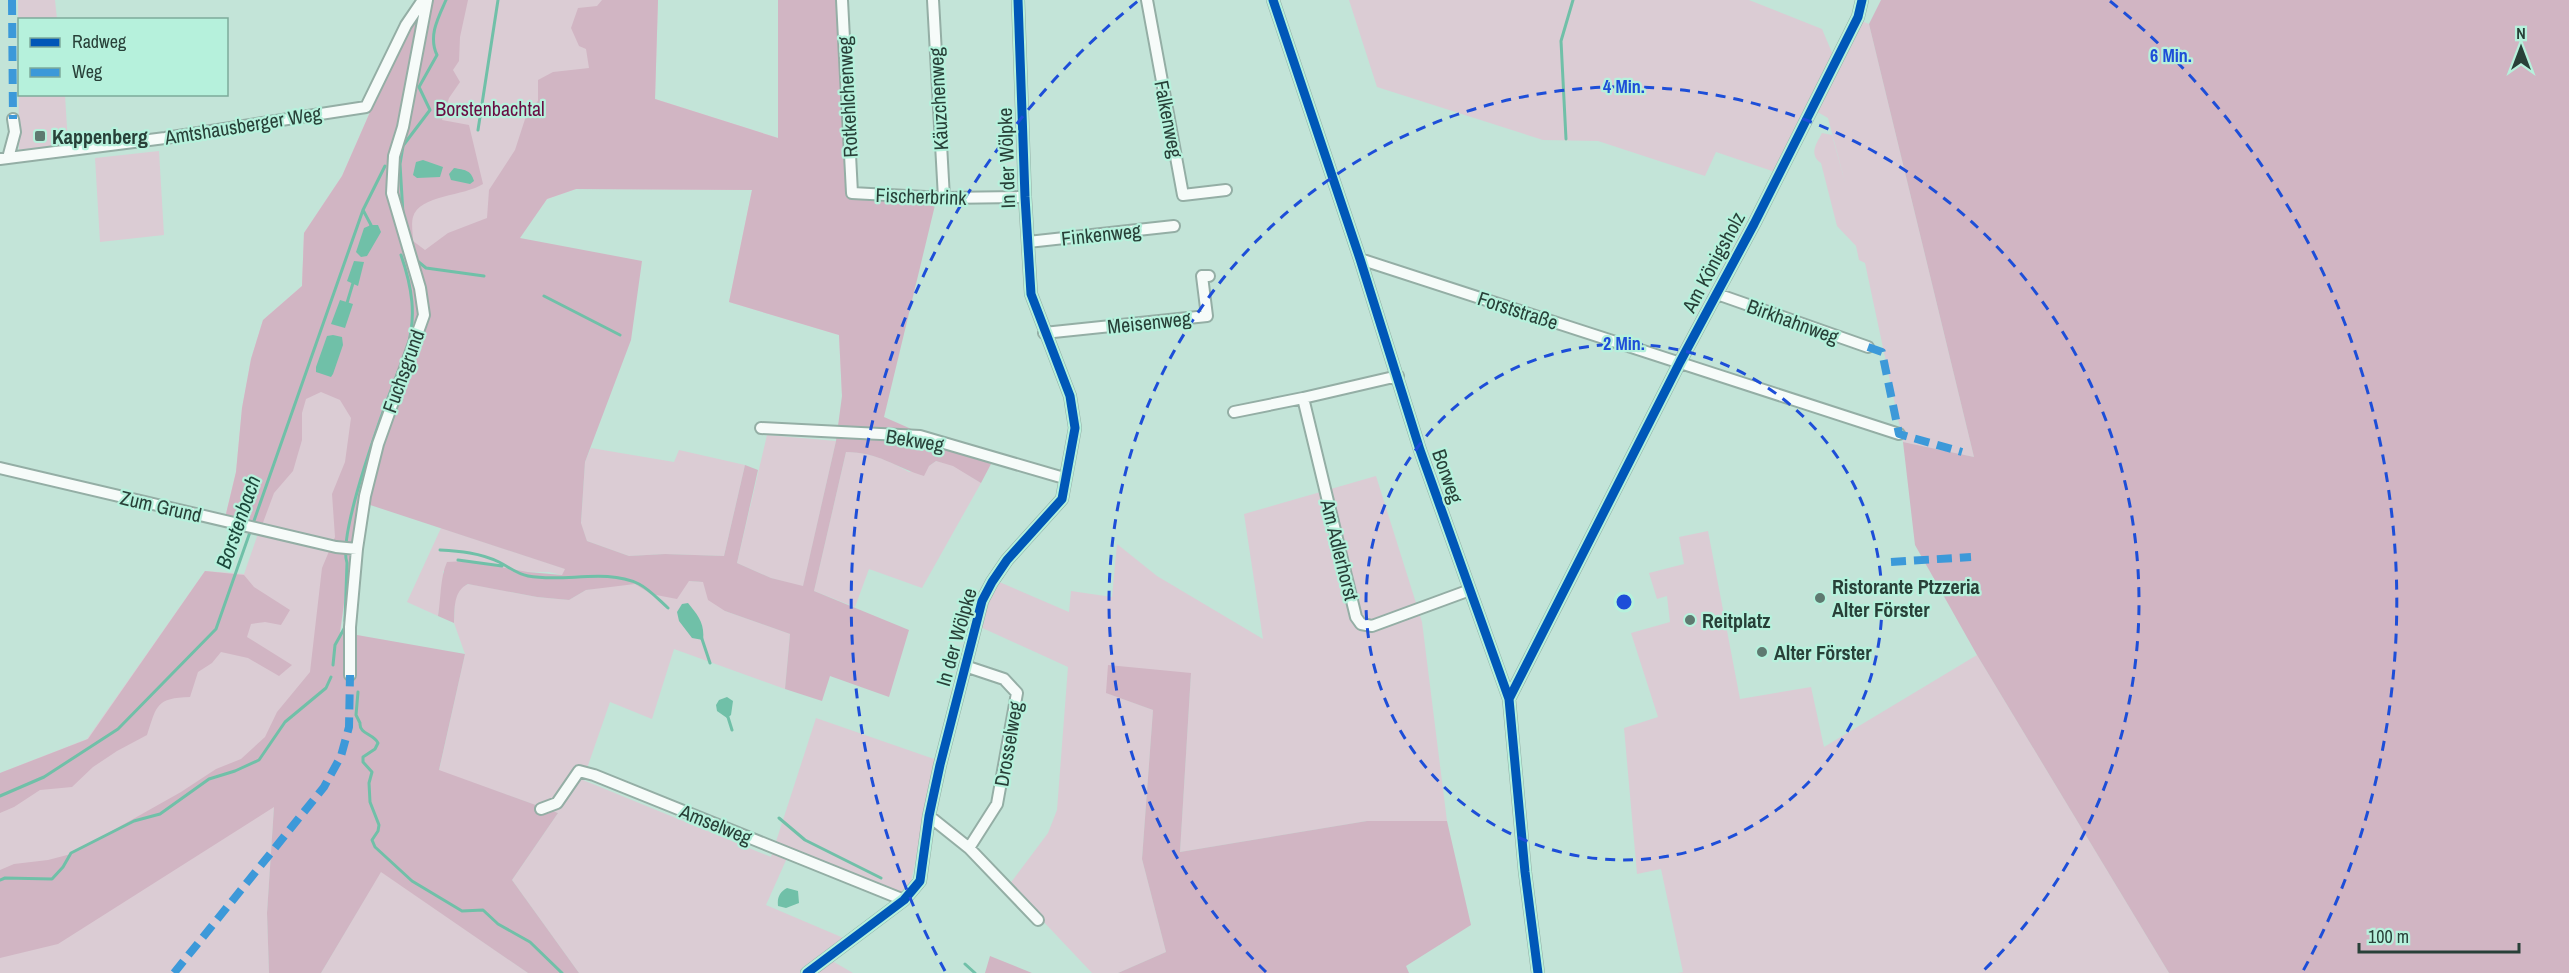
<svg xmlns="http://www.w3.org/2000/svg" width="2569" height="973" font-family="'Archivo Narrow',sans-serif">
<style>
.green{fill:#dbccd4}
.forest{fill:#d1b5c3;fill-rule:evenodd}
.water{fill:#70c0a8}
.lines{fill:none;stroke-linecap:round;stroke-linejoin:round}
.stream{stroke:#70c0a8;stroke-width:3}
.minor-casing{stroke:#94aea5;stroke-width:14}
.minor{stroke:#f6fbf9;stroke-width:10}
.quiet{stroke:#3c99d9;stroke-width:8;stroke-dasharray:15 8;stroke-linecap:butt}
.cycleway-casing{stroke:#b6f1dc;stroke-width:13}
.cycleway{stroke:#0057b8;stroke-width:9}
.ring{fill:none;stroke:#1d4ed8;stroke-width:3;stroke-dasharray:10 8}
.poi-dot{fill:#5e7970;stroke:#b6f1dc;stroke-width:2}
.labels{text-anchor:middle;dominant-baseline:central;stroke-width:4.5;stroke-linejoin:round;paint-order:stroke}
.street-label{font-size:20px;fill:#284038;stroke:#b6f1dc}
.park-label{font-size:20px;fill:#6a0d43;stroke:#b6f1dc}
.poi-label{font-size:20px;font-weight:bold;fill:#284038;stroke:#b6f1dc;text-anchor:start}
.water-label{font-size:21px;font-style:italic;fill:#1c483b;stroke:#b6f1dc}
.centre{fill:#1d4ed8;stroke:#b6f1dc;stroke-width:3}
.ring-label{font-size:18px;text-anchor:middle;font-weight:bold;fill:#1d4ed8;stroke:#b6f1dc;stroke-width:4.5;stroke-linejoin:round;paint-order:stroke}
</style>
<rect width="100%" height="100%" fill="#c3e4d8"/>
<path class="green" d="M18 0H55L57 19 20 20V94L65 95 68 144 19 150Z
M424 0H658L655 99 778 138V0H836L849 194 842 396 839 335 729 302 752 190 576 189 547 199 519 238 358 501 321 776 274 807 267 913 269 973H0V773L87 739 205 571 244 574 260 528 225 518 236 472 242 408 251 359 263 320 302 286 304 233 342 176 406 30Z
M1349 0H1749L1822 29 1833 55 1851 17 1869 24 1974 457 1903 442 1865 263 1859 260 1856 246 1837 226 1821 163C1808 154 1817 143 1822 133L1832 135 1846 186 1828 118 1807 106 1775 172 1716 152 1705 176 1598 141 1543 140 1377 87Z
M159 151 164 235 100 242 95 158Z
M767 435 836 441 803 587 771 578 737 563Z
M591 448 674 462 679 450 745 465 724 556 665 554 629 556 587 541 581 524 585 462Z
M846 452C870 452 888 460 909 472L929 466 936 461 953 465 981 483 922 588 869 569 855 607 814 591Z
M1376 476 1422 622 1447 821H1367L1180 852 1191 673 1107 693 1153 710 1142 859 1166 952 1118 973H1092L1009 885 1048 833 1057 810 1068 667 978 626 997 581 1069 612 1071 591 1112 597 1117 544 1157 576 1263 639 1244 514Z
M441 528 566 569 562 575 549 572 443 571V588L438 616 407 602Z
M1708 531 1740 699 1811 687 1824 747 1977 655 2169 973H1678L1683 972 1661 869 1637 874 1624 728 1658 717 1631 633 1670 622 1667 596 1657 599 1649 573 1684 564 1679 537Z
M689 581 704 582 725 611 790 634 785 689 674 649 652 719 610 702 583 780 771 857 816 718 937 760 906 905 787 858 766 905 853 942 827 958 853 973H579L512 880 558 813 439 771 465 654 454 623 455 599 461 587 469 584 537 597 569 600 586 590 610 586 635 584 651 594Z
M381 871 528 973H321Z"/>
<path class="forest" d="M424 0H468L460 37 459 61 453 70 460 82 449 98 442 120 469 125 483 184C465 196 419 195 413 217 411 224 413 234 413 241L425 250 448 233 487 218 489 190 515 150 527 113 538 101V80L553 72 589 68 586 49 579 46 571 28 578 8 597 6 602 0H658L655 99 778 138V0H836L849 194 936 201 884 417 991 464 981 483 953 466 936 461 929 466 924 476C895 467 878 452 846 452L814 591 909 630 889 697 830 676 822 701 785 689 790 634 725 611 708 600 703 582 689 581 677 599 651 594 635 584 586 590 569 600 537 597 468 584C453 591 455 608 454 623L438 616C441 599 440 577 447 562L466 561 528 572 562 575 565 569 358 501 340 632 465 654 439 770 558 813 512 880 579 973H528L381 872 321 973H269L267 913 274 807 58 944 0 958V870L14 864 48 860 71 854 181 792 216 769 241 759 265 737 277 712 310 672 322 568 335 537 332 494 345 462 351 418 340 400 321 392 306 399 302 413V440L293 471 274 493 261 528 225 518 236 472 242 408 251 359 263 320 302 286 304 233 342 176 406 30ZM576 189 752 190 729 302 839 335 842 396 836 441 803 586 771 578 737 563 758 470 745 465 724 556 665 554 629 556 587 541 581 523 585 462 631 340 642 261 520 238 547 199Z
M1881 0H2569V973H2169L1977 655 1915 545 1903 442 1974 457 1869 24Z
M205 571 244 575 254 587 290 610 281 625 265 622 251 624 247 637 292 665 279 676 248 658 221 652 212 663 198 672 190 697C156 698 157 705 147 735L117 751 93 767 72 787 40 790 14 807 0 813V773L88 739Z
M1108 665 1191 673 1180 852 1367 821H1447L1471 925 1406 966 1409 973H1118L1166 952 1142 859 1153 710 1106 693Z
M990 956 1032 973H985Z"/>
<path class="water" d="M423 160 443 167 440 177 417 178 413 175 416 162Z
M454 168C465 170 471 170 474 181L470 184 451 180 449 174Z
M371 225H378L381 232 367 256 361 257 356 252 364 228Z
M354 261 364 262 358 286 347 281Z
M340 300 353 304 345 328 331 324Z
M333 335 342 337 343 345 333 374 331 377 316 372V367L327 336Z
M688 603C698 615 705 624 703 640L692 638 679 621 677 612 682 604Z
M727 697 733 701 731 715 727 718 717 711 716 705 719 700Z
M787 888 798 891 799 903 786 908 778 906C777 897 780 892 787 888Z"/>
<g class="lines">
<path class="stream" d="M478 130 498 0
M1566 139 1561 41 1573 0
M403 146 400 164 403 214
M402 147 430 110 419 87 437 55C428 36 438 18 446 0
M363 210 371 225 370 228
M401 255C412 287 417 316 407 349
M415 259 426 268 484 276
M544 296 620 335
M347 303 353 283
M440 550C460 551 480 553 499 562 509 567 517 574 528 576 564 583 605 568 639 584 649 589 659 600 668 608
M458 560 502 566
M345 621 347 563C337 534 385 405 398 372
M701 636 710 663
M333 665 335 645 345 627
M358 692 356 715 360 723C359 734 374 734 378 743L375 749 363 757V762L372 772 369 783 370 802 379 825 378 831 372 840 375 847 412 881 462 911 483 910 498 924 530 942 562 973
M727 714 732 730
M0 796 44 777 118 729 216 629 363 210 385 166
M779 818 805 840 881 878
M0 880 5 878 52 879 63 867 71 853 134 821 160 814 209 779 235 771 259 760 285 722 326 688 331 677
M965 964 975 973"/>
<g class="minor-casing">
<path id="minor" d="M842 0 852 193 944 198 1025 197
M933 0 944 198
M1147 0 1183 195 1226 190
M1273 0 1360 259 1420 450 1509 699 1525 872 1538 973
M8 158 15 132 13 119
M0 159 165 138 366 107 406 25 423 0
M1028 242 1174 226
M1360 259 1899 434
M1717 294 1868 347
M1044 333 1207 316 1202 276H1209
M1398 376 1303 398 1356 617 1361 624 1372 626 1470 590
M1234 412 1303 398
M761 428 920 436 1064 478
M0 468 336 547 357 549
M965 666 1004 679 1017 693 997 804 969 848
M350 675V627L357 549 365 496 378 444 424 315 420 288 392 193 394 156 403 127 427 0
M1509 699 1680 362 1754 224 1858 17 1862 0
M541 809 557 803 579 771 594 775 904 900
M929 816 969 848 1038 920
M807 973 904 900 920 881 929 816 940 765 982 601 992 582 1007 560 1062 499 1075 428 1070 396 1031 294 1025 197 1018 0"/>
</g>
<use href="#minor" class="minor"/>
<path class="quiet" d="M12 0 13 119
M1868 347 1882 352 1899 434 1962 452
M1891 562 1971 557
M174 973 324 787 341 756 349 727 350 675"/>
<g class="cycleway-casing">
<path id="cycleway" d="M1273 0 1360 259 1420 450 1509 699 1525 872 1538 973
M1509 699 1680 362 1754 224 1858 17 1862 0
M807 973 904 900 920 881 929 816 940 765 982 601 992 582 1007 560 1062 499 1075 428 1070 396 1031 294 1025 197 1018 0"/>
</g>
<use href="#cycleway" class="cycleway"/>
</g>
<g class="ring">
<circle cx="1624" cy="602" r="258"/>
<path d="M1266 972A515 515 0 1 1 1982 972"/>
<path d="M945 971A773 773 0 0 1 1138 1M2110 1A773 773 0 0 1 2303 971"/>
</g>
<g class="poi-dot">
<rect x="34" y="130" width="12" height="12" rx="3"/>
<circle cx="1820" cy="598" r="6"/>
<circle cx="1690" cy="620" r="6"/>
<circle cx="1762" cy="652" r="6"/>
</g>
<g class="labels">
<g class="street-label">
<text transform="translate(847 97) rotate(-93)">Rotkehlchenweg</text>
<text transform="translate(938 99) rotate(-93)">Käuzchenweg</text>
<text transform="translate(1169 119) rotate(79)">Falkenweg</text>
<text transform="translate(243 125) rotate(-9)">Amtshausberger Weg</text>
<text transform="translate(1006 158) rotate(-92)">In der Wölpke</text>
<text transform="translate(921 196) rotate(2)">Fischerbrink</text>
<text transform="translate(1101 234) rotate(-6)">Finkenweg</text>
<text transform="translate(1713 262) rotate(-62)">Am Königsholz</text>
<text transform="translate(1518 310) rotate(18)">Forststraße</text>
<text transform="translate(1793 321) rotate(20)">Birkhahnweg</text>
<text transform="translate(1149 322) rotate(-6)">Meisenweg</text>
<text transform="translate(403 371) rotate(-70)">Fuchsgrund</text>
<text transform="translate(915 440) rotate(9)">Bekweg</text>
<text transform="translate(1448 476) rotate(71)">Borweg</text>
<text transform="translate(161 506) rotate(13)">Zum Grund</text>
<text transform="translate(1340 550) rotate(76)">Am Adlerhorst</text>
<text transform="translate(956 637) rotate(-74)">In der Wölpke</text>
<text transform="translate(1008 744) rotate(-80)">Drosselweg</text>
<text transform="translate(716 824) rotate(22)">Amselweg</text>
</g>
<g class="park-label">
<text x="490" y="108">Borstenbachtal</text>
</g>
<g class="poi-label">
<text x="52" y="136">Kappenberg</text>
<text x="1832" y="586">Ristorante Ptzzeria<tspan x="1832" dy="23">Alter Förster</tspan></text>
<text x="1702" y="620">Reitplatz</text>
<text x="1774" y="652">Alter Förster</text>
</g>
<g class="water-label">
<text transform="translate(238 522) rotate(-71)">Borstenbach</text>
</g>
</g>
<circle cx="1624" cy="602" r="9" class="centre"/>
<g class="ring-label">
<text x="2171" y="62">6 Min.</text>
<text x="1624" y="93">4 Min.</text>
<text x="1624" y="350">2 Min.</text>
</g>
<rect x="18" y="18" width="210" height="78" fill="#b6f1dc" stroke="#7daa9a" stroke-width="1.5"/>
<rect x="30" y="38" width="30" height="9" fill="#0057b8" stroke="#7daa9a" stroke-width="1.5"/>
<text x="72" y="48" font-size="18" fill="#284038">Radweg</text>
<rect x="30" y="68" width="30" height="9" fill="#3c99d9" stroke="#7daa9a" stroke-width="1.5"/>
<text x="72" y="78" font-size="18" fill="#284038">Weg</text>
<g transform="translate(2521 48)" stroke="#b6f1dc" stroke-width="4.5" paint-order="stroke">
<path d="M0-4.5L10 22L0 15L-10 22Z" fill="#284038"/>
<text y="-9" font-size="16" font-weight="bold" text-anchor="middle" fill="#284038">N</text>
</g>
<path d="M2359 943v9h160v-9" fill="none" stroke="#284038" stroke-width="3"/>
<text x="2368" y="943" font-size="18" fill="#284038" stroke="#b6f1dc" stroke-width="4.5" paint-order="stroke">100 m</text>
</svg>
